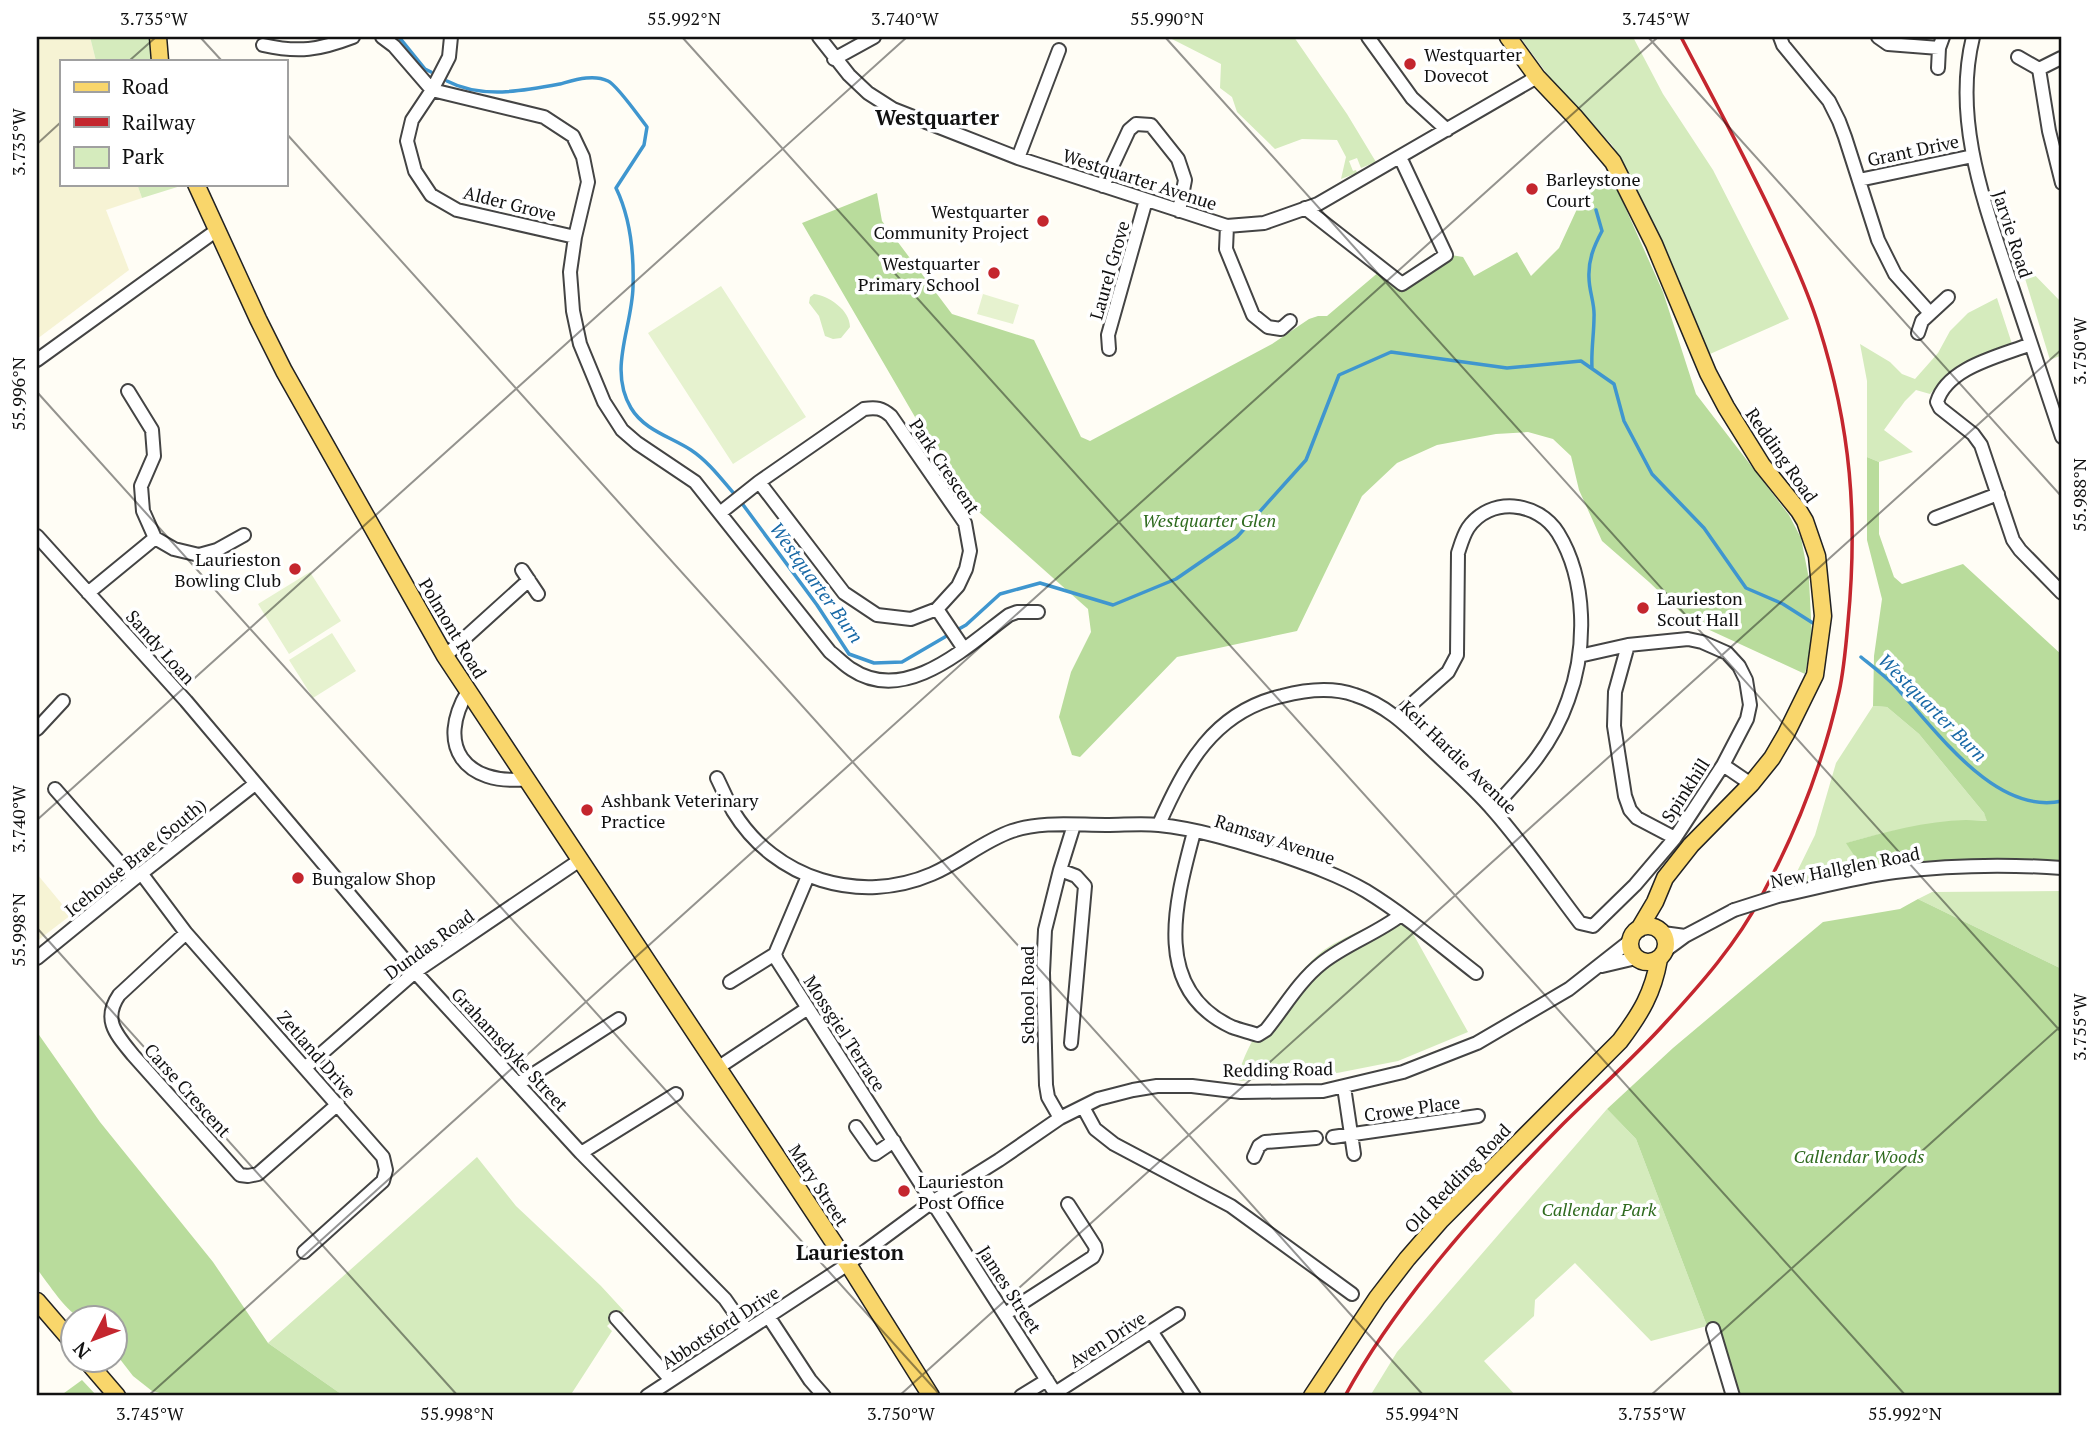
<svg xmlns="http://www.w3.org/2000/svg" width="2099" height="1433" font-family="'PT Serif',serif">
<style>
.farmland{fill:#f6f3d4}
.green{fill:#d5ebbd}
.forest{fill:#b9dc9c}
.pitch{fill:#e6f2cf}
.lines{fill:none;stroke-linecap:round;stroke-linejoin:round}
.stream{stroke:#3f96cf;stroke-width:3.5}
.minor-casing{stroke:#444;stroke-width:16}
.major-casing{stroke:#222;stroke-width:19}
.minor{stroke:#fff;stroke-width:12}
.major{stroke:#f9d66b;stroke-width:16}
.rail{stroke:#c4262e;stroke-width:3.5}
.minor-bridge-casing{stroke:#444;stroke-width:16;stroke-linecap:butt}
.minor-bridge{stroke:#fff;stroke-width:12}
.ticks{fill:none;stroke:#111;stroke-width:2;stroke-opacity:0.45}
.poi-dot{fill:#c4262e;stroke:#fff;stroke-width:2.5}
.labels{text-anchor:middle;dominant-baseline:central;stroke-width:7;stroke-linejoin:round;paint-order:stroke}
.poi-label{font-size:18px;fill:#111;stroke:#fff;text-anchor:start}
.street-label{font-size:18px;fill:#111;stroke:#fff}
.park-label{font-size:18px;font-style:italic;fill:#2f6b1f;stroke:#fff}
.water-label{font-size:19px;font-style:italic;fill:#1768a6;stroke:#fff}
.quarter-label{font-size:21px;font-weight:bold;fill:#111;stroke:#fff}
.neatline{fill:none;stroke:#111;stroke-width:2.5}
.ticks-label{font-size:18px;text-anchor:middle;fill:#111}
</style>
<rect width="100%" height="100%" fill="#fffdf5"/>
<path class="farmland" d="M37 37H90L96 61H61V184H137L142 198 106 210 129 270 37 339Z
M37 874 71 915 37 941Z"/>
<path class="green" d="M90 37H149L152 61H96Z
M1168 37H1294L1347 114 1376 162 1361 168 1357 158 1349 161 1353 171 1356 170 1357 173 1341 179 1346 157 1337 140 1302 139 1275 149 1237 112 1232 97 1220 88 1221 64Z
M1520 37H1633L1663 94 1713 170 1789 319 1710 354 1629 174 1612 145 1553 82Z
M137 184H187L142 198Z
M2019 259 2062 303V355L2050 360Z
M814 294C829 296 850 310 850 327L841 338 833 339 825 336 819 316 809 303 810 297Z
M1997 298 2013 347 1944 379 1930 394 1916 390 1905 401 1884 430 1913 452 1879 462 1867 457V381L1860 344 1890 362 1902 374 1915 379 1938 353 1950 331 1968 313Z
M1873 706 1887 707 1919 734 1984 813 1988 821C1941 819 1892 830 1847 843L1855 857 1867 869 1791 884 1815 835 1836 763Z
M2062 891V969L1918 899 1932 892Z
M1381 921 1407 923 1468 1032 1398 1061 1327 1075 1239 1081C1236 1051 1301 964 1327 948 1344 937 1363 930 1381 921Z
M1607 1109 1636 1139 1707 1326 1651 1341 1575 1263 1535 1300 1534 1316 1484 1361 1516 1396H1370L1397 1352Z
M477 1157 516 1206 601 1286 624 1311 607 1326 612 1331 570 1396H344L268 1343Z"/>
<path class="forest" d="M1612 178 1663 292 1696 394 1789 515 1801 538 1809 579 1812 638 1805 674 1690 621 1649 582 1602 541 1579 490 1571 456 1553 439 1528 432 1496 434 1437 445 1397 463 1362 496 1297 631 1177 657 1080 757 1072 755 1059 717 1071 672 1091 632 1088 609 961 496 802 223 877 193 882 221 952 314 1034 340 1081 437 1090 441 1272 344 1309 319 1318 316H1327L1380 271 1402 287 1451 255 1463 257 1474 276 1517 252 1531 276 1559 248 1583 196Z
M1867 457 1879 462V534L1894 577 1902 584 1963 564 2062 655V862L2031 859H1953L1867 869 1855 857 1846 843C1884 832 1926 821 1966 820 1973 820 1980 821 1987 821L1984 813 1919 734 1887 707 1873 706 1874 656 1882 599 1867 540Z
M1918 899 2062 969V1396H1739L1717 1323 1707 1326 1636 1139 1607 1109 1673 1048 1823 922 1900 909Z
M37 1032 100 1122 213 1262 268 1343 344 1396H172L152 1391 133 1376 116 1354V1318C105 1318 92 1319 82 1318 68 1315 46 1280 37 1269Z
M82 1380 97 1396H60Z"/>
<path class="pitch" d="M721 286 806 417 733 464 648 333Z
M983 294 1019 305 1013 324 977 314Z
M310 572 341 621 289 654 258 604Z
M332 633 356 671 313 698 289 660Z"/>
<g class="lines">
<path class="stream" d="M399 37 425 69 431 72
M447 81C481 99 523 91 560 84 575 80 593 74 608 81 617 85 640 118 647 127L644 145 616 188C630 217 634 255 633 287 632 328 608 369 631 408 644 430 671 437 691 450 709 462 722 480 736 496
M1592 368C1591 350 1594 334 1594 317 1595 304 1589 291 1589 278 1588 260 1594 246 1602 231L1596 210
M741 502 817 605 849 654 874 663 902 662 950 634
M957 630 966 625 1000 594 1040 583 1113 605 1176 579 1237 537 1306 460 1339 375 1391 352 1507 368 1581 361 1614 384 1624 421 1652 474 1704 528 1746 588 1783 604 1816 625
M1861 657C1872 666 1884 675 1894 685 1935 728 1994 816 2062 801"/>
<g class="minor-casing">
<path id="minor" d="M382 37 394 46 432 90 544 117 573 136 583 157 588 182 575 237 570 272 573 311 580 344 604 402 622 430 637 443 695 482 830 652C837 657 843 664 851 669 906 706 967 646 1009 615L1017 612H1038
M451 37 449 57 432 90 412 120 407 141 415 171 431 195 457 210 575 237
M819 37 849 75 868 93 893 109 1018 158 1227 226 1264 223 1318 204 1537 77
M1368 37 1412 98 1447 130
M1780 37 1783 45 1829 101 1839 121 1845 137 1878 240 1895 274 1930 313
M1878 37 1888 44 1939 48
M1973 37C1953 118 1983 199 2008 275 2026 329 2044 383 2062 437
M263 45C299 53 319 50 353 37
M2018 57 2039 69 2061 58
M834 59 874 37
M1938 68 1939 48 1943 37
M2039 69 2049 131 2062 183
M1018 158 1059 50
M1859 180 1973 156
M1103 186 1129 130 1136 124 1151 125 1178 159 1185 180 1179 211
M1305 208 1402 284 1446 255 1400 157
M1227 226 1226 249 1253 315 1268 327 1281 329 1290 321
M1918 333 1922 321 1948 297
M2031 344C2001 356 1947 367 1937 402L1940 408 1973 434 1981 445 2013 540 2020 550 2062 593
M1109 349 1108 335 1146 200
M37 360 217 230
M128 391 152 430 154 456 141 486 143 511 155 538 174 549 199 555 217 550 244 535
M720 513 759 482 864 409C876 407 882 408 891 416L965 523 970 551 966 569 958 586 937 609 911 619 877 615 844 593 759 482
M1935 518 1998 494
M37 536 186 701 415 972 581 1153 725 1299 746 1329
M522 570 538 594
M88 593 155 538
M937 609 964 649
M1628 645 1615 692 1614 726 1625 796 1630 810 1637 818 1675 838
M445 656 529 580
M468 691C435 746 465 786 527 779
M1397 717 1448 672 1457 655 1458 553C1461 544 1463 536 1468 528 1490 496 1538 501 1558 533 1587 580 1587 649 1568 700 1552 746 1525 774 1492 809
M37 729 63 701
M1723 765 1751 784
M717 778C722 788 727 800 733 811 775 880 860 905 932 874 960 862 983 841 1012 831 1041 821 1075 825 1106 825 1124 825 1142 823 1159 825 1199 829 1239 842 1278 854 1307 864 1339 875 1366 891 1405 915 1440 945 1476 973
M55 789 134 879
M1159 824C1185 766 1213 712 1282 696 1305 690 1332 687 1355 695 1387 705 1409 728 1432 750 1452 769 1474 788 1493 810 1524 845 1551 885 1580 923L1593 926 1635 885 1675 838 1723 765 1747 719 1750 705 1746 680 1739 666 1727 653 1702 642 1688 639 1628 645 1579 656
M1194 832C1176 900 1150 989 1232 1027 1240 1030 1249 1032 1258 1035L1266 1030C1284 1008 1299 981 1322 963 1346 944 1376 934 1401 915
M1060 870 1076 876 1085 886 1071 1043
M141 873 186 933 383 1157 386 1170 383 1181 304 1252
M808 876 775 954 777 960 1057 1396
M1778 896C1816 888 1856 877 1895 872 1950 865 2006 864 2062 868
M186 933 119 995C102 1020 116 1034 133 1055L240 1175 248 1176 258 1174 338 1104
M1663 933 1685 936
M1666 950 1685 936 1734 910
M37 958 134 879 255 784
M1602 966 1636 958
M730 982 775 954
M725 1063 808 1008
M306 1067 415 972 580 860
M518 1084 619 1019
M1344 1087 1354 1154
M1083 1107 1095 1129 1114 1144 1231 1206 1352 1294
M1060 1118 1048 1097 1046 1085 1043 973 1045 930 1060 870 1074 825
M856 1127 875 1154 894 1141
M1333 1137 1478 1116
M581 1153 676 1094
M1254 1157 1259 1146 1265 1142 1316 1138
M1005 1314 1093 1257 1096 1251 1095 1246 1068 1204
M768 1316 810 1380 824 1396
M616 1318 671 1380
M1713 1329 1733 1396
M1151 1331 1194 1396
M1055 1393 1178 1314
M647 1396 848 1264 932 1202 999 1160 1060 1118 1098 1099 1133 1090 1157 1086H1192L1241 1092 1323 1091 1403 1072 1477 1043 1569 989 1630 941
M1021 1396 1047 1380"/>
</g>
<g class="major-casing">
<path id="major" d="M158 37 160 61
M1508 37 1537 77 1574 116 1613 162 1654 244 1708 373 1726 407 1762 465 1799 511 1805 521 1817 556 1823 616 1815 675 1786 734 1772 758 1751 784 1691 845 1665 878 1655 902 1639 929
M196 184 258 319 284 371 445 656 848 1264 931 1396
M1630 944a18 18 0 1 1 36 0a18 18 0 1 1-36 0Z
M37 1301 74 1344
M86 1360 117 1396
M1312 1396 1377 1298 1407 1259 1441 1220 1620 1041C1641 1013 1653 993 1659 959"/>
</g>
<use href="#minor" class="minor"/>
<use href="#major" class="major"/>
<path class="rail" d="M1345 1396C1398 1299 1482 1206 1560 1127 1595 1092 1633 1059 1666 1022 1701 984 1737 943 1761 897 1796 833 1823 763 1839 692 1844 670 1846 645 1848 622 1858 517 1851 428 1819 327 1810 298 1797 268 1784 240 1753 171 1716 104 1681 37"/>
<g class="minor-bridge-casing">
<path id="minor-bridge" d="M1734 910 1778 896"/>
</g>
<use href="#minor-bridge" class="minor-bridge"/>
</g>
<path class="ticks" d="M200 37 222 61M682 37 1906 1396M1165 37 2062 1033M1648 37 2062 497M129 61 156 37M285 132 1424 1396M37 144 61 122M37 392 941 1396M37 820 907 37M37 928 458 1396M148 1396 1658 37M899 1396 2062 349M1650 1396 2062 1025"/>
<g class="poi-dot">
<circle cx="1410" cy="64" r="7"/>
<circle cx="1532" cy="189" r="7"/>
<circle cx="1043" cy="221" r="7"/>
<circle cx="994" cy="273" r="7"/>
<circle cx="295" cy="569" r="7"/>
<circle cx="1643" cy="608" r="7"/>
<circle cx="587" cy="810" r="7"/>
<circle cx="298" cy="878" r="7"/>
<circle cx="904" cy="1191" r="7"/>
</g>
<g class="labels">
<g class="poi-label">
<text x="1424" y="54">Westquarter<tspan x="1424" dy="21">Dovecot</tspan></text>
<text x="1546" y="179">Barleystone<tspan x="1546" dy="21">Court</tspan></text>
<text x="1029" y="211" text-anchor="end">Westquarter<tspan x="1029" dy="21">Community Project</tspan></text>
<text x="980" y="263" text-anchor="end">Westquarter<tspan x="980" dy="21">Primary School</tspan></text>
<text x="281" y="559" text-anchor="end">Laurieston<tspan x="281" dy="21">Bowling Club</tspan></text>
<text x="1657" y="598">Laurieston<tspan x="1657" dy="21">Scout Hall</tspan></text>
<text x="601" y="800">Ashbank Veterinary<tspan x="601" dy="21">Practice</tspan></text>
<text x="312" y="878">Bungalow Shop</text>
<text x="918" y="1181">Laurieston<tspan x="918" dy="21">Post Office</tspan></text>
</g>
<g class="street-label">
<text transform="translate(1913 150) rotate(-12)">Grant Drive</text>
<text transform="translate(1140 179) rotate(18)">Westquarter Avenue</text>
<text transform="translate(510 203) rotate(14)">Alder Grove</text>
<text transform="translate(2013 234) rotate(72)">Jarvie Road</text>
<text transform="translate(1109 270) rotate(-74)">Laurel Grove</text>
<text transform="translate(1782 455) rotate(55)">Redding Road</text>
<text transform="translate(945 466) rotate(56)">Park Crescent</text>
<text transform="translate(453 628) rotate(59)">Polmont Road</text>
<text transform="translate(161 647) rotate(48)">Sandy Loan</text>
<text transform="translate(1459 757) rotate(44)">Keir Hardie Avenue</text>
<text transform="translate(1685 790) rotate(-57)">Spinkhill</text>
<text transform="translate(1275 839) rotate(18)">Ramsay Avenue</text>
<text transform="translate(135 857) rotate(-39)">Icehouse Brae (South)</text>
<text transform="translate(1845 867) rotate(-11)">New Hallglen Road</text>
<text transform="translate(429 944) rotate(-36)">Dundas Road</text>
<text transform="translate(1027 995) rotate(-90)">School Road</text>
<text transform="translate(845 1033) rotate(57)">Mossgiel Terrace</text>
<text transform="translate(510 1049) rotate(47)">Grahamsdyke Street</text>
<text transform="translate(317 1054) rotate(49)">Zetland Drive</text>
<text transform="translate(1278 1069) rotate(-1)">Redding Road</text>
<text transform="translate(188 1090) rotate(48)">Carse Crescent</text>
<text transform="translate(1412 1108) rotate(-8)">Crowe Place</text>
<text transform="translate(1457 1178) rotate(-46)">Old Redding Road</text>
<text transform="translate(819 1185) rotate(57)">Mary Street</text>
<text transform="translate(1010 1289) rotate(57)">James Street</text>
<text transform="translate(720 1327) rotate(-33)">Abbotsford Drive</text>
<text transform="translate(1107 1339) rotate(-33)">Aven Drive</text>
</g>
<g class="park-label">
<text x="1209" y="520">Westquarter Glen</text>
<text x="1859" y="1156">Callendar Woods</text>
<text x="1599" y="1209">Callendar Park</text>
</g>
<g class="water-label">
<text transform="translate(817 582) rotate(54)">Westquarter Burn</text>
<text transform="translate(1933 707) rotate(45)">Westquarter Burn</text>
</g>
<g class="quarter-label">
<text x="937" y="117">Westquarter</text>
<text x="850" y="1252">Laurieston</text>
</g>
</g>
<rect width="2099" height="1433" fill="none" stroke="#ffffff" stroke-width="77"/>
<rect x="60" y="60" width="228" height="126" fill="#ffffff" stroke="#a0a0a0" stroke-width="2"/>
<rect x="74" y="82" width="35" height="10" fill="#f9d66b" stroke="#a0a0a0" stroke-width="2"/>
<text x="122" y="94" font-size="21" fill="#111111">Road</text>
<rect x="74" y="117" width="35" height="10" fill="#c4262e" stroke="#a0a0a0" stroke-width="2"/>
<text x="122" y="130" font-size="21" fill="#111111">Railway</text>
<rect x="74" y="147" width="35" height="21" fill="#d5ebbd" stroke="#a0a0a0" stroke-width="2"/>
<text x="122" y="164" font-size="21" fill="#111111">Park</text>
<g transform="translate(94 1339) rotate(228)"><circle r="33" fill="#ffffff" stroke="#a0a0a0" stroke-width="2"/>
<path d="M0-5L12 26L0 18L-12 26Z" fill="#c4262e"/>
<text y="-10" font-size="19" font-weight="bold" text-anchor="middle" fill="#111111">N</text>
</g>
<rect x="38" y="38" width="2022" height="1356" class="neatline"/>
<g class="ticks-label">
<text x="154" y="25">3.735°W</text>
<text x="684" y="25">55.992°N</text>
<text x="905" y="25">3.740°W</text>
<text x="1167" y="25">55.990°N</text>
<text x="1656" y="25">3.745°W</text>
<text transform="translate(19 142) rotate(-90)" y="6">3.735°W</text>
<text transform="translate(2080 351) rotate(-90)" y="6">3.750°W</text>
<text transform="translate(19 394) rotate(-90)" y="6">55.996°N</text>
<text transform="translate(2080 495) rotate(-90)" y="6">55.988°N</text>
<text transform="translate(19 819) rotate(-90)" y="6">3.740°W</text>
<text transform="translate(19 930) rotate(-90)" y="6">55.998°N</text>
<text transform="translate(2080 1027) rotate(-90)" y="6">3.755°W</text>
<text x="150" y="1420">3.745°W</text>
<text x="457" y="1420">55.998°N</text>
<text x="901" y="1420">3.750°W</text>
<text x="1422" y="1420">55.994°N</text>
<text x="1652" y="1420">3.755°W</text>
<text x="1905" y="1420">55.992°N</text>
</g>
</svg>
